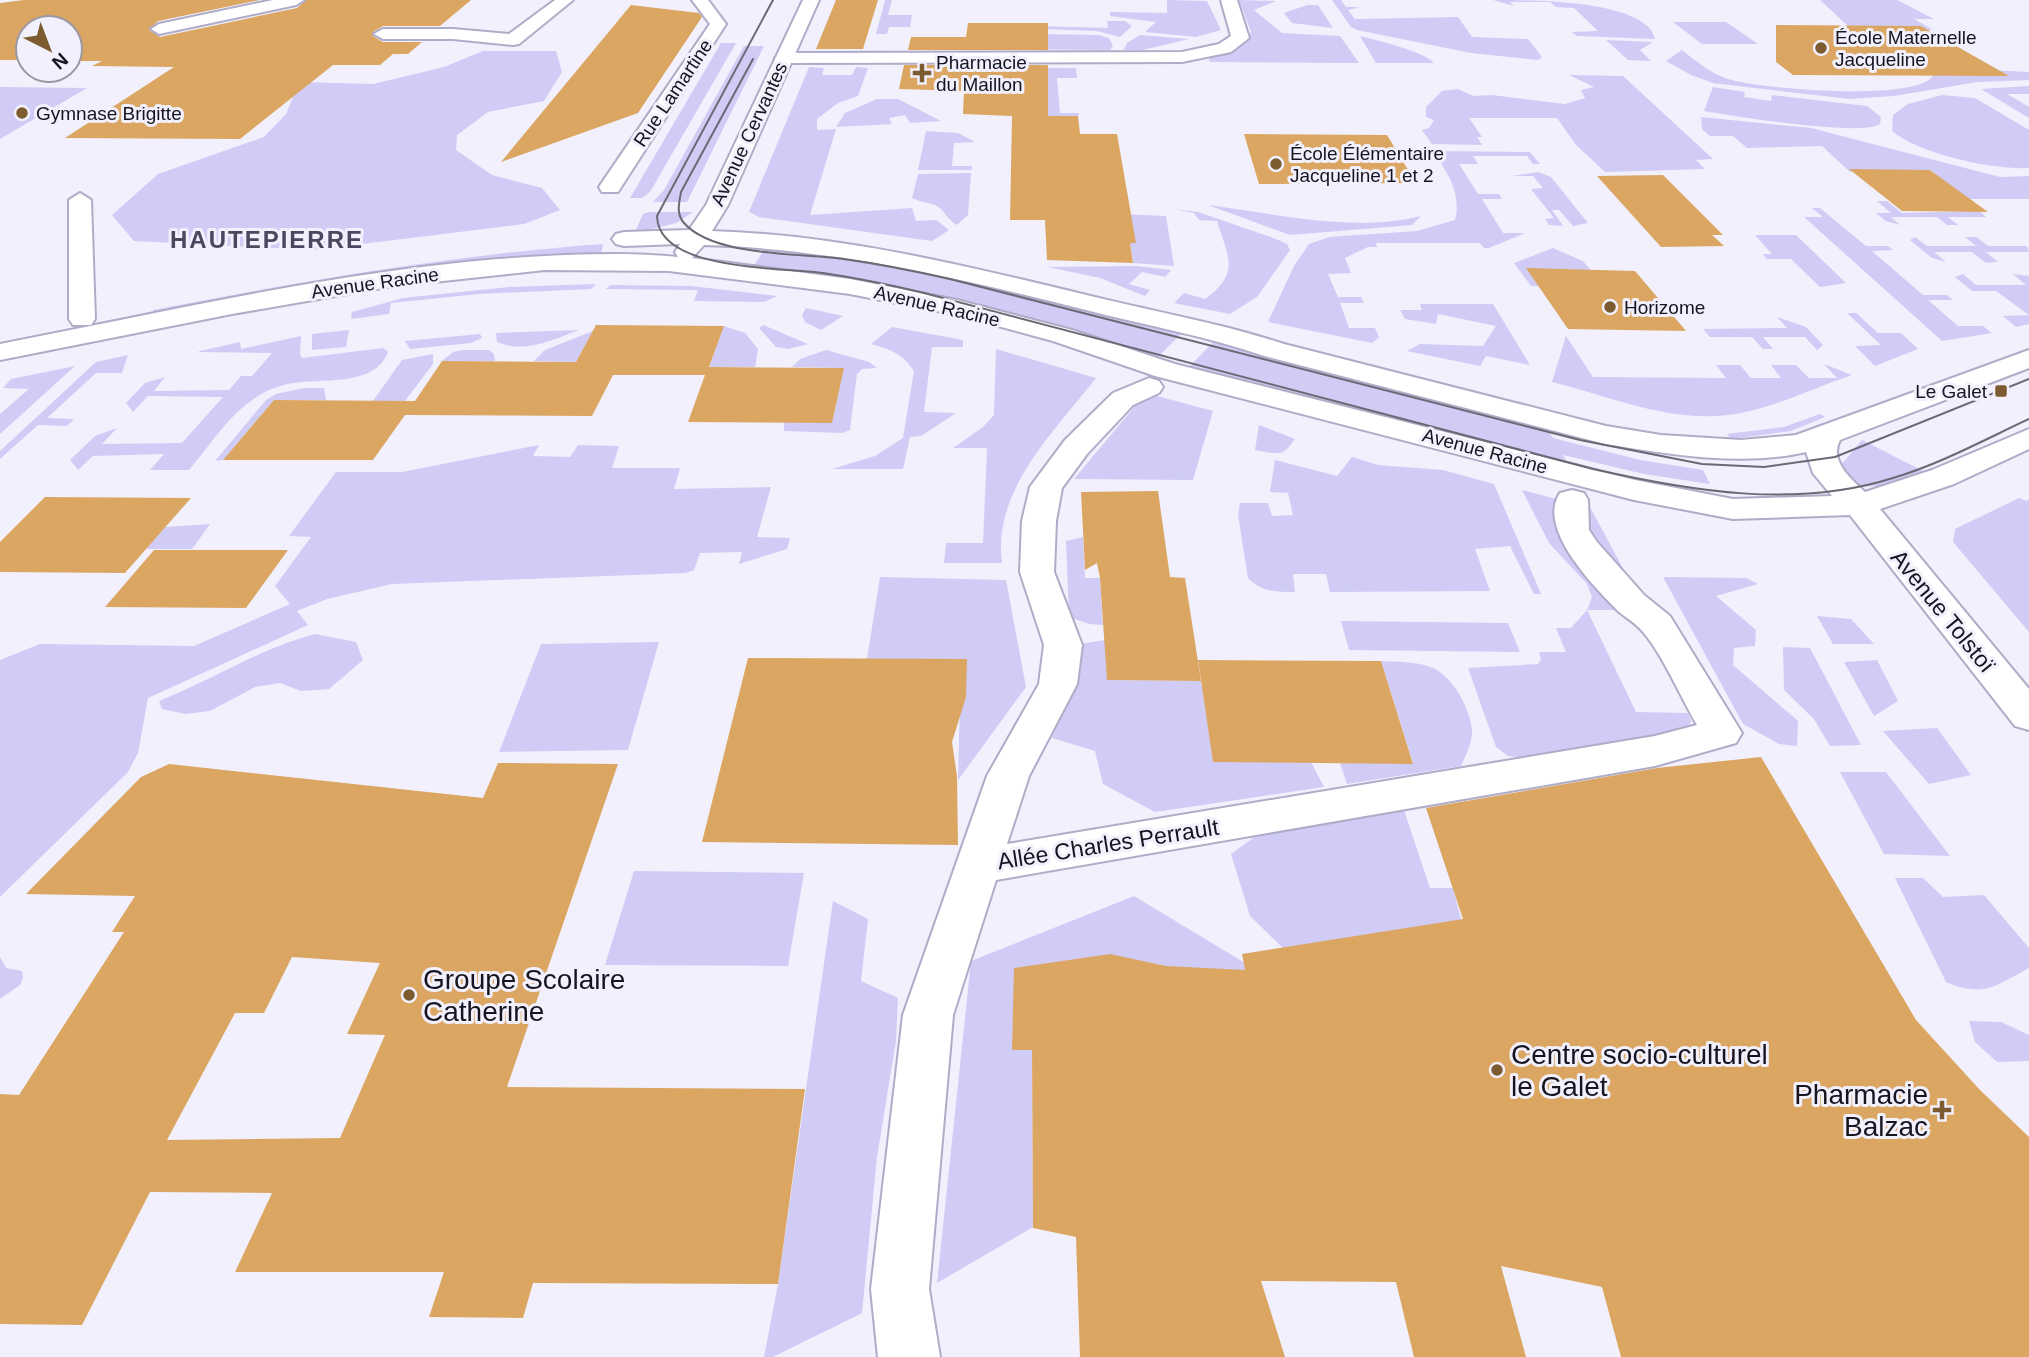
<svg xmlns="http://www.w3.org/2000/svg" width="2029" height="1357" font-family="Arial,sans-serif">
	<rect width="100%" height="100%" fill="#f1f0fc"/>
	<g fill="#d0ccf6">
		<polygon points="885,0 892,0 888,15 912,15 910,27 889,27 887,34 876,34"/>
		<polygon points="1167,0 1207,1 1221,30 1196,37 1145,32 1156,22 1110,16 1110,12 1167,13"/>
		<path d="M1239,0L1276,1L1254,10L1282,33L1340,36L1359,63L1210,62L1208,57C1224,52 1245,49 1251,32Z"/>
		<polygon points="1332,0 1341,0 1346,7 1360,7 1348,10 1355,19 1458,17 1472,37 1528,39 1542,57 1538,60 1471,53 1357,30 1351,27"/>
		<path d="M1493,0C1532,0 1647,0 1655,39L1577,36L1572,32L1598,31L1574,8L1556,7L1550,2H1510L1514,6Z"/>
		<path d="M1820,0H1897L1934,19H1914L1933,30L1913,29L1990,70L2029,72V80L1977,82L1894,96L1849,99L1713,83L1691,75L1666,61L1682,50C1697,62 1710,73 1728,79C1757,89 1922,103 1934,74L1861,38Z"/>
		<polygon points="1307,5 1318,5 1333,28 1292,23 1284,13"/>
		<polygon points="1107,21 1125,21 1132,26 1120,37 1097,31 1040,29 1039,26 1108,28"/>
		<polygon points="1673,22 1726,22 1758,44 1702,44"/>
		<polygon points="1039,34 1098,35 1109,38 1113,46 1110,50 996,49"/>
		<polygon points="1140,35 1189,39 1143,50 1124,50 1127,43"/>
		<path d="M1360,36C1376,40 1426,52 1434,63H1376Z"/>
		<polygon points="1606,40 1653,42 1640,50 1651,61 1628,60"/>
		<polygon points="721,43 736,43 650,192 642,198 630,198"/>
		<polygon points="744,46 764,46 687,202 653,202 664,190"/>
		<polygon points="483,51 556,51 562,72 544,101 488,112 457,135 456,150 492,175 542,188 560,210 524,224 313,250 134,241 112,215 158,174 264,137 286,114 299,82 373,84 444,67"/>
		<polygon points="809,67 824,68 822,75 852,75 856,67 868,68 858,96 838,103 817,119 817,130 836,129 810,215 912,208 916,221 936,220 949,230 932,241 759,217 749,212"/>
		<polygon points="982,68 1076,68 1077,78 1057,78 1060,113 1079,113 1078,116 1043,116 1048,106 1048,93"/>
		<polygon points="1569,75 1623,76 1713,159 1696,160 1705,169 1605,172 1576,145 1557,118 1469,118 1482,137 1477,137 1482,145 1432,144 1422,130 1429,128 1434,120 1426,117 1426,107 1442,91 1458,89 1473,96 1492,95 1565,104 1585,98 1581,90 1594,87"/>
		<polygon points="2029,86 2029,94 2007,94 2029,107 2029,118 1981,89"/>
		<polygon points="0,87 87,88 0,139"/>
		<path d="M1713,87L1745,92L1744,97L1771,101L1772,95L1867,106L1881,117L1880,124C1860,137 1734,116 1704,111Z"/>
		<path d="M1942,95L1975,98L2029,130V168C1993,170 1919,154 1892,131L1893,115L1908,104Z"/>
		<polygon points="877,99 898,99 941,121 910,123 905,115 889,118 892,124 836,127 845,113"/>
		<polygon points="1701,117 1811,128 2000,177 2029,176 2029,199 1965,199 1931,170 1850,172 1822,146 1747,148 1733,136 1710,136 1702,129"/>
		<polygon points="926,131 958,133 975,142 954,143 952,166 972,166 972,170 918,170"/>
		<path d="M1433,151L1530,152L1540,164H1533L1527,156H1473L1478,164H1459L1478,194H1499L1502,199H1482L1503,233H1525L1489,248H1484L1480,243H1376L1377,247H1368L1345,258L1351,273L1328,274L1338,297H1361L1364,303H1340L1349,328H1375L1379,337L1372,343L1268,322L1294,266L1309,244L1329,237L1417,231L1455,220C1462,193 1447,172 1433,151Z"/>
		<polygon points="1538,172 1551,177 1588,223 1573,226 1559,210 1552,210 1563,226 1549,225 1545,219 1554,218 1531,189 1543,188 1533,176 1512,176"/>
		<path d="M971,173L968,215L957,225C948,220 947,215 941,209C934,202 920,203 912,198L918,174Z"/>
		<polygon points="1877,201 1887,201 1902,213 1979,211 1986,217 1948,217 1958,225 1947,225 1937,217 1891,217 1900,225 1886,221 1876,213 1891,213"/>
		<path d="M1208,205C1277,214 1353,233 1421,216L1412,225L1290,235Z"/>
		<polygon points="1812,208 1820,208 1866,246 1888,246 1893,250 1872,251 1923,295 1947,295 1953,300 1928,300 1958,326 1983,326 1992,333 1942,341 1804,217 1823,217"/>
		<path d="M1174,209L1198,212L1276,239L1287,244L1290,250L1257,297L1230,314L1174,303L1184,293L1205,299C1241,273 1228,257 1217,221L1199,220L1194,213Z"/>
		<polygon points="649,212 693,212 676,223 634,234 643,214"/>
		<polygon points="1101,213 1166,216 1174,266 1133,263 1130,243 1135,243"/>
		<polygon points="1755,235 1796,235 1846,283 1820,287 1791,259 1767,259 1763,254 1772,254"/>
		<polygon points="1915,237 1927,246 1976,246 1965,237 1976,237 1988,246 2027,246 2029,252 1986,252 1998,262 1986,263 1972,252 1934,252 1946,262 1932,258 1910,240"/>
		<path d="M603,244L601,254L553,256L154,317L153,310C303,281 451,255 603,244Z"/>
		<polygon points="768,244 837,253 1186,329 1155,360 753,267"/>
		<polygon points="1553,248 1583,261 1606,288 1531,286 1514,263"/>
		<polygon points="1137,266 1171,270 1165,277 1142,272 1129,284 1150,290 1145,296 1100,278 1048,267"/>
		<polygon points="1963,274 1976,285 2026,285 2013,274 2029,276 2029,324 2016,327 2003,316 2029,315 1996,291 1972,291 1955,277"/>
		<polygon points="596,284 591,289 478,294 391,303 389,314 351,319 352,312 403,298 509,287"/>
		<polygon points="610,285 691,286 777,296 764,302 694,301 698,290 606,289"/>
		<polygon points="1420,304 1493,304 1530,365 1486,356 1480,366 1407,351 1420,344 1483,346 1496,326 1438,314 1436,324 1405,319 1400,310 1422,310"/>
		<polygon points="806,308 843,316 821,330 805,322 802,315"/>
		<polygon points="1847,313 1856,313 1878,333 1901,333 1918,349 1875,366 1855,346 1881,345"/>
		<polygon points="1777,317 1806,327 1823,345 1817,350 1805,337 1763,337 1773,349 1763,349 1752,337 1710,337 1703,329 1787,328"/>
		<polygon points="763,325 808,344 788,349 776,347 759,328"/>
		<polygon points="724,326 745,333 758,349 755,367 709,367"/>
		<path d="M892,327L963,340V347H932L924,412L956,413L921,436L910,437L903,469H832L875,456L903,438L914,371C903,354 890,349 871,344Z"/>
		<polygon points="349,330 346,347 312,350 312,334"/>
		<path d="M579,330C552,340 525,354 497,342L496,333Z"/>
		<polygon points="593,331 576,362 534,361 545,350"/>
		<polygon points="480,334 482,338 471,343 410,349 405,341"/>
		<path d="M301,336L300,354L302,358L383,348L388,352C373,390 317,376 284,385C240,396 217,437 189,470H150L164,454L93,456L78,470L70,460L95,436L117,428L102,444L182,443L223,397L148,396L133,412L126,403L145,383L165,377L154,391L229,390L241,376H252L272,353L198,352L200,351L240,342L241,349Z"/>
		<path d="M1566,336L1593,377L1726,378L1716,365H1740L1751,378H1781L1771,365H1796L1809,378H1837L1824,364L1852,375C1816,387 1778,406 1741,413C1676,426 1613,397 1552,382Z"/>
		<polygon points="1217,338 1544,424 1553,438 1640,460 1703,470 1710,484 1644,474 1563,455 1569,466 1187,369"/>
		<path d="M996,349L1096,378C1055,431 992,490 1002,563H944L946,543H983L987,448H953L983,427L994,415Z"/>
		<polygon points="464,350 489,350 494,354 495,361 442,361 453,352"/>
		<polygon points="826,350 869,362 877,368 862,369 857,374 850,430 842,433 784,431 784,422 832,422 844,368 792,367 800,359"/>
		<polygon points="433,354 433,364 405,401 373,401 402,360"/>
		<polygon points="128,355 122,373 96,373 47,418 74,419 67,426 38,425 0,459 0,451 96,362"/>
		<polygon points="75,366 0,434 0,414 29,389 3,388 11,379"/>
		<polygon points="304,388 324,388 326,400 274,400 223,460 215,461 266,400 276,394"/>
		<polygon points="1146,393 1213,411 1193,480 1074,479"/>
		<polygon points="1820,414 1825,417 1791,431 1731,439 1727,434 1784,427"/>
		<path d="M1259,425L1295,439C1282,458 1277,454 1255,450Z"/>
		<path d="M1862,440L1927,473C1904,482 1852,501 1840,466Z"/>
		<polygon points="539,445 533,456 570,457 578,445 619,446 612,468 680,468 674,489 771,487 757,537 790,538 787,549 739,564 742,552 700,553 694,570 686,573 392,584 327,599 297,611 308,625 148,698 138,753 128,772 0,897 0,660 40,644 194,646 290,604 275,586 311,537 289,536 336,472 402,472"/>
		<path d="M1352,457L1378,465L1443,470L1494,484L1541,594H1534L1510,546L1475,549L1490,591L1330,592L1326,574H1293L1295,592C1276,592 1262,592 1248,578L1238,515L1240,503H1268L1272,516L1293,515L1288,493L1270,492L1275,460L1337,476Z"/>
		<polygon points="1522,490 1564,501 1624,610 1587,610 1636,712 1688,713 1691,721 1687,730 1524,758 1508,756 1496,747 1468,668 1538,664 1541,660 1539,652 1566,652 1556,628 1571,628 1587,610 1592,597 1587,584 1549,543"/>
		<polygon points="2019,498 2027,501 2029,499 2029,632 1953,542 1955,529"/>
		<polygon points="1579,504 1590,507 1638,596 1591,551"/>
		<polygon points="210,524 192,549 146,549 165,527"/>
		<polygon points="1083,537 1085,578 1100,578 1103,625 1089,624 1069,617 1066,541"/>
		<polygon points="880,577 1006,580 1026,687 958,780 961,661 867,659"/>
		<polygon points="1663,577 1746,578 1758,584 1716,596 1756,630 1755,646 1734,648 1733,665 1798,721 1797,746 1779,744 1743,724"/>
		<polygon points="1817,616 1851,619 1874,644 1833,644"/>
		<polygon points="1341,621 1508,623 1520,652 1349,650"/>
		<path d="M315,634L356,642L363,660L329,689L301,691L280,683L255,687L210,711L186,714L162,709L159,701C212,680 261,648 315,634Z"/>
		<polygon points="1105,640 1108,680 1201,681 1214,762 1311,762 1324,787 1155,812 1103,784 1095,751 1052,738 1080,644"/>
		<polygon points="659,642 628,750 499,752 541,644"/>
		<polygon points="1783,647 1810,648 1861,745 1830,746 1814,719 1784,690"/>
		<polygon points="1877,660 1898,701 1874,716 1844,662"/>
		<path d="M1381,661C1397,662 1415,661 1430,667C1452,674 1469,707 1472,729C1473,742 1466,755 1461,766L1347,784L1340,763H1413Z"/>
		<polygon points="1937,728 1971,775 1929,784 1883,731"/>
		<polygon points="1840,772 1886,772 1950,856 1884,854"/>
		<polygon points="1402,804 1430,888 1453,888 1461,920 1283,948 1250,916 1231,854 1281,818"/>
		<polygon points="634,871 804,873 788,966 605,965"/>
		<path d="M1895,878H1923L1943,897L1984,895L2029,948V968C1995,986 1984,998 1946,982Z"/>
		<polygon points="1134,896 1250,966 1252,1018 1013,1050 1032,1050 1033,1227 937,1283 971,961"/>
		<polygon points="833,901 868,919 861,981 898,998 896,1041 877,1157 862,1313 773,1357 764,1357 778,1284"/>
		<polygon points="0,957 6,968 22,971 23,978 20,985 0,999"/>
		<polygon points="1969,1021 2001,1022 2029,1035 2029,1061 1997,1062 1975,1042"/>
	</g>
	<g fill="#dba662" fill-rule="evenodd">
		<polygon points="24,0 260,0 158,21 149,30 160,37 297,8 306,0 471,0 440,26 383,26 373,32 373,36 383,42 422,42 408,54 393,54 380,65 333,65 240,139 65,138 174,67 92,66 102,61 70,61 70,28 28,28 28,60 0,60 0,3"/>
		<polygon points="836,0 878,0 863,49 816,49"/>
		<polygon points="631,5 699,13 702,17 638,113 501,162"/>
		<polygon points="968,23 1048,23 1048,50 908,50 911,37 966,37"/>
		<polygon points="1776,25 1921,26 2009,76 1793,75 1776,62"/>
		<polygon points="904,65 1048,65 1048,116 1022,116 1078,116 1080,134 1117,134 1136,243 1130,243 1133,263 1047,260 1045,220 1010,220 1012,116 963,114 964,91 899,89"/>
		<polygon points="1244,134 1387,135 1416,183 1259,184"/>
		<polygon points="1849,169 1930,170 1988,212 1902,211"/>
		<polygon points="1663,175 1723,235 1712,235 1724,246 1661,247 1597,176"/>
		<polygon points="1526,268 1635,271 1686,331 1568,329"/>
		<polygon points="596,325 724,326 709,367 844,368 832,423 688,422 705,375 613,375 592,416 405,415 373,460 223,460 274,400 415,401 442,361 576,362"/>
		<polygon points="1158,491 1170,577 1185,578 1201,681 1107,680 1100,578 1097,563 1085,570 1081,492"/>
		<polygon points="45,497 191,498 125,573 0,572 0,542"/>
		<polygon points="154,550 288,550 246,608 105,607"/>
		<polygon points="748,658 967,659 966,697 952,742 957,776 958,845 702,842"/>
		<polygon points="1198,660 1381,661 1413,764 1213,762"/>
		<polygon points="1761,757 1916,1020 1980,1090 2029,1137 2029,1357 1621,1357 1602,1287 1501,1266 1526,1357 1414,1357 1396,1282 1261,1281 1285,1357 1080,1357 1076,1237 1033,1228 1032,1050 1012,1050 1014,968 1110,954 1166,966 1245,970 1242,954 1463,919 1426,808 1657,768"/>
		<path d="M498,763L618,764L507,1087L805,1089L778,1284L533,1283L523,1318L429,1317L444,1272H235L272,1193L150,1192L82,1325L0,1324V1094L19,1095L124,932H112L135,896L26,894L141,777L169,764L483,798ZM292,957L380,963L347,1034L385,1035L340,1138L167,1140L235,1013H264Z"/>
	</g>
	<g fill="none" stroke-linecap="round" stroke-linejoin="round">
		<defs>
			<path id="pedestrian" d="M1149,378L1159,381L1163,387L1159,393L1133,405L1087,454L1062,488L1056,521L1054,572L1082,645L1077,684L1029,776L1007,844L1655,736L1697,725C1681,698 1663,655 1643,632C1636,623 1626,618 1618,611C1594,587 1536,528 1560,493L1572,490L1584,493L1588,500L1589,530L1597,542L1644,595L1670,616L1742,733L1736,743L1655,766L996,880L953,1015L929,1289L940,1357H878L871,1289L903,1015L987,776L1039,684L1044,645L1020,572L1022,521L1030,487L1065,440L1113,393Z"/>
			<g id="minor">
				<polygon points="273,0 304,0 296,5 159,34 151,29 159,24"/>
				<polygon points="555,0 573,0 519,44 513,45 453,39 383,39 374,34 383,29 453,29 509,34"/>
				<polygon points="692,0 708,0 726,24 618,192 602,192 599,187 710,24"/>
				<polygon points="1221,0 1237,0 1249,38 1231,52 1182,62 784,63 775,58 784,53 1182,52 1219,44 1231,36"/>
				<polygon points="80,193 91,200 95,319 91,325 73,325 69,319 69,200"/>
			</g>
			<path id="tertiary" d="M803,0H819L728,205L712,231C844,235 971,267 1099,298C1161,313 1223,324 1284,344L1606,426L1661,435L1741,440L1796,435L2029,350V368L1840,440C1829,461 1851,479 1865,492L1932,470L2029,429V449L1954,484L1880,509L2029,689V730L2015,726L1850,515L1733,519L1634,500L1155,376L1053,341L957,315L850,294L669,271L545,270L388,287L232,314L0,360V344C165,312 330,273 498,259C557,255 618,251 678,257L675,252L680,244L624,246L616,244L612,239L616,234L624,232L689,230L706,205ZM704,245C836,249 962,279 1090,311C1148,326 1207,336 1264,356L1605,444C1669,454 1742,467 1806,452L1813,473L1832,496L1733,499L1635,480L1175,364L1072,330L957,300L850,279L692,258Z"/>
		</defs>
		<use href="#pedestrian" stroke="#afacc8" stroke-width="4"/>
		<use href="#minor" stroke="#afacc8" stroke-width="4"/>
		<use href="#tertiary" stroke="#afacc8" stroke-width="4"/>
		<use href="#pedestrian" fill="#fff" fill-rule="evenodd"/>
		<use href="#minor" fill="#fff" fill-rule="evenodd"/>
		<use href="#tertiary" fill="#fff" fill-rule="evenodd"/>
		<g stroke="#6a6974" stroke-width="2">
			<path d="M773,0L657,216C658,272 784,267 823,273C857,278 891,285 924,293L1593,469C1690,491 1795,509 1893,478C1940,464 1984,440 2029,419"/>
			<path d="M753,59L681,192C679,203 676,214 684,223C714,257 801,253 844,259C880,264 915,271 950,279L1580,440L1702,464L1764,467L1835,457L2029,379"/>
		</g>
	</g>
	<g fill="#7c5b31" stroke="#f1f0fc" stroke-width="2.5">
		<circle cx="1821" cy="48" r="7"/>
		<path d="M918.5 62.5h7v7h7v7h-7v7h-7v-7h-7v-7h7z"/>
		<circle cx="22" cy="113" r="7"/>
		<circle cx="1276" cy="164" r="7"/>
		<circle cx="1610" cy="307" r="7"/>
		<rect x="1994" y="384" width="14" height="14" rx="3.5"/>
		<circle cx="409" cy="995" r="7"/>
		<circle cx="1497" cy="1070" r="7"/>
		<path d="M1938.5 1099.5h7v7h7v7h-7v7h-7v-7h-7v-7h7z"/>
	</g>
	<g text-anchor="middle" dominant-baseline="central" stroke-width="6" stroke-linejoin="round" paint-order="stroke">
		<g font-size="19" fill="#16151f" stroke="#f1f0fc" text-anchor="start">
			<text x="1835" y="37">École Maternelle<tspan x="1835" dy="22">Jacqueline</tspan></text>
			<text x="936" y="62">Pharmacie<tspan x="936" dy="22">du Maillon</tspan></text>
			<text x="36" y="113">Gymnase Brigitte</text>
			<text x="1290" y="153">École Élémentaire<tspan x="1290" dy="22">Jacqueline 1 et 2</tspan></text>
			<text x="1624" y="307">Horizome</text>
			<text x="1987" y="391" text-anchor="end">Le Galet</text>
		</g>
		<g font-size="19" fill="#16151f" stroke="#f1f0fc">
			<text transform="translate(673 93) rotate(-56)">Rue Lamartine</text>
			<text transform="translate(749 134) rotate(-65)">Avenue Cervantes</text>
			<text transform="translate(375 283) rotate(-8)">Avenue Racine</text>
			<text transform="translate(937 306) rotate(13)">Avenue Racine</text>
			<text transform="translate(1485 451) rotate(15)">Avenue Racine</text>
		</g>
		<g font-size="23" fill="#16151f" stroke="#f1f0fc">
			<text transform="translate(1943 611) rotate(51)">Avenue Tolstoï</text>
			<text transform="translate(1108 844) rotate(-9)">Allée Charles Perrault</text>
		</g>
		<g font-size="24" font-weight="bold" letter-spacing="2" fill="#4a475f" stroke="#f1f0fc">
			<text x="267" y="239">HAUTEPIERRE</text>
		</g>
		<g font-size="28" fill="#16151f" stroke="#f1f0fc" text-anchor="start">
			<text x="423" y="979">Groupe Scolaire<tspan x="423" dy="32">Catherine</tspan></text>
			<text x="1511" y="1054">Centre socio-culturel<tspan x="1511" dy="32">le Galet</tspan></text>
			<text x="1928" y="1094" text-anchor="end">Pharmacie<tspan x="1928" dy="32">Balzac</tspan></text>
		</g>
	</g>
	<g transform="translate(49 49) rotate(138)"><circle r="33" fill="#f1f0fc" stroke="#9998a4" stroke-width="2"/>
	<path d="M0-5L12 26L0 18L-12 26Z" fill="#7c5b31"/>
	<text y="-10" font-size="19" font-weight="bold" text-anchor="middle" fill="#16151f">N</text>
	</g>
</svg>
